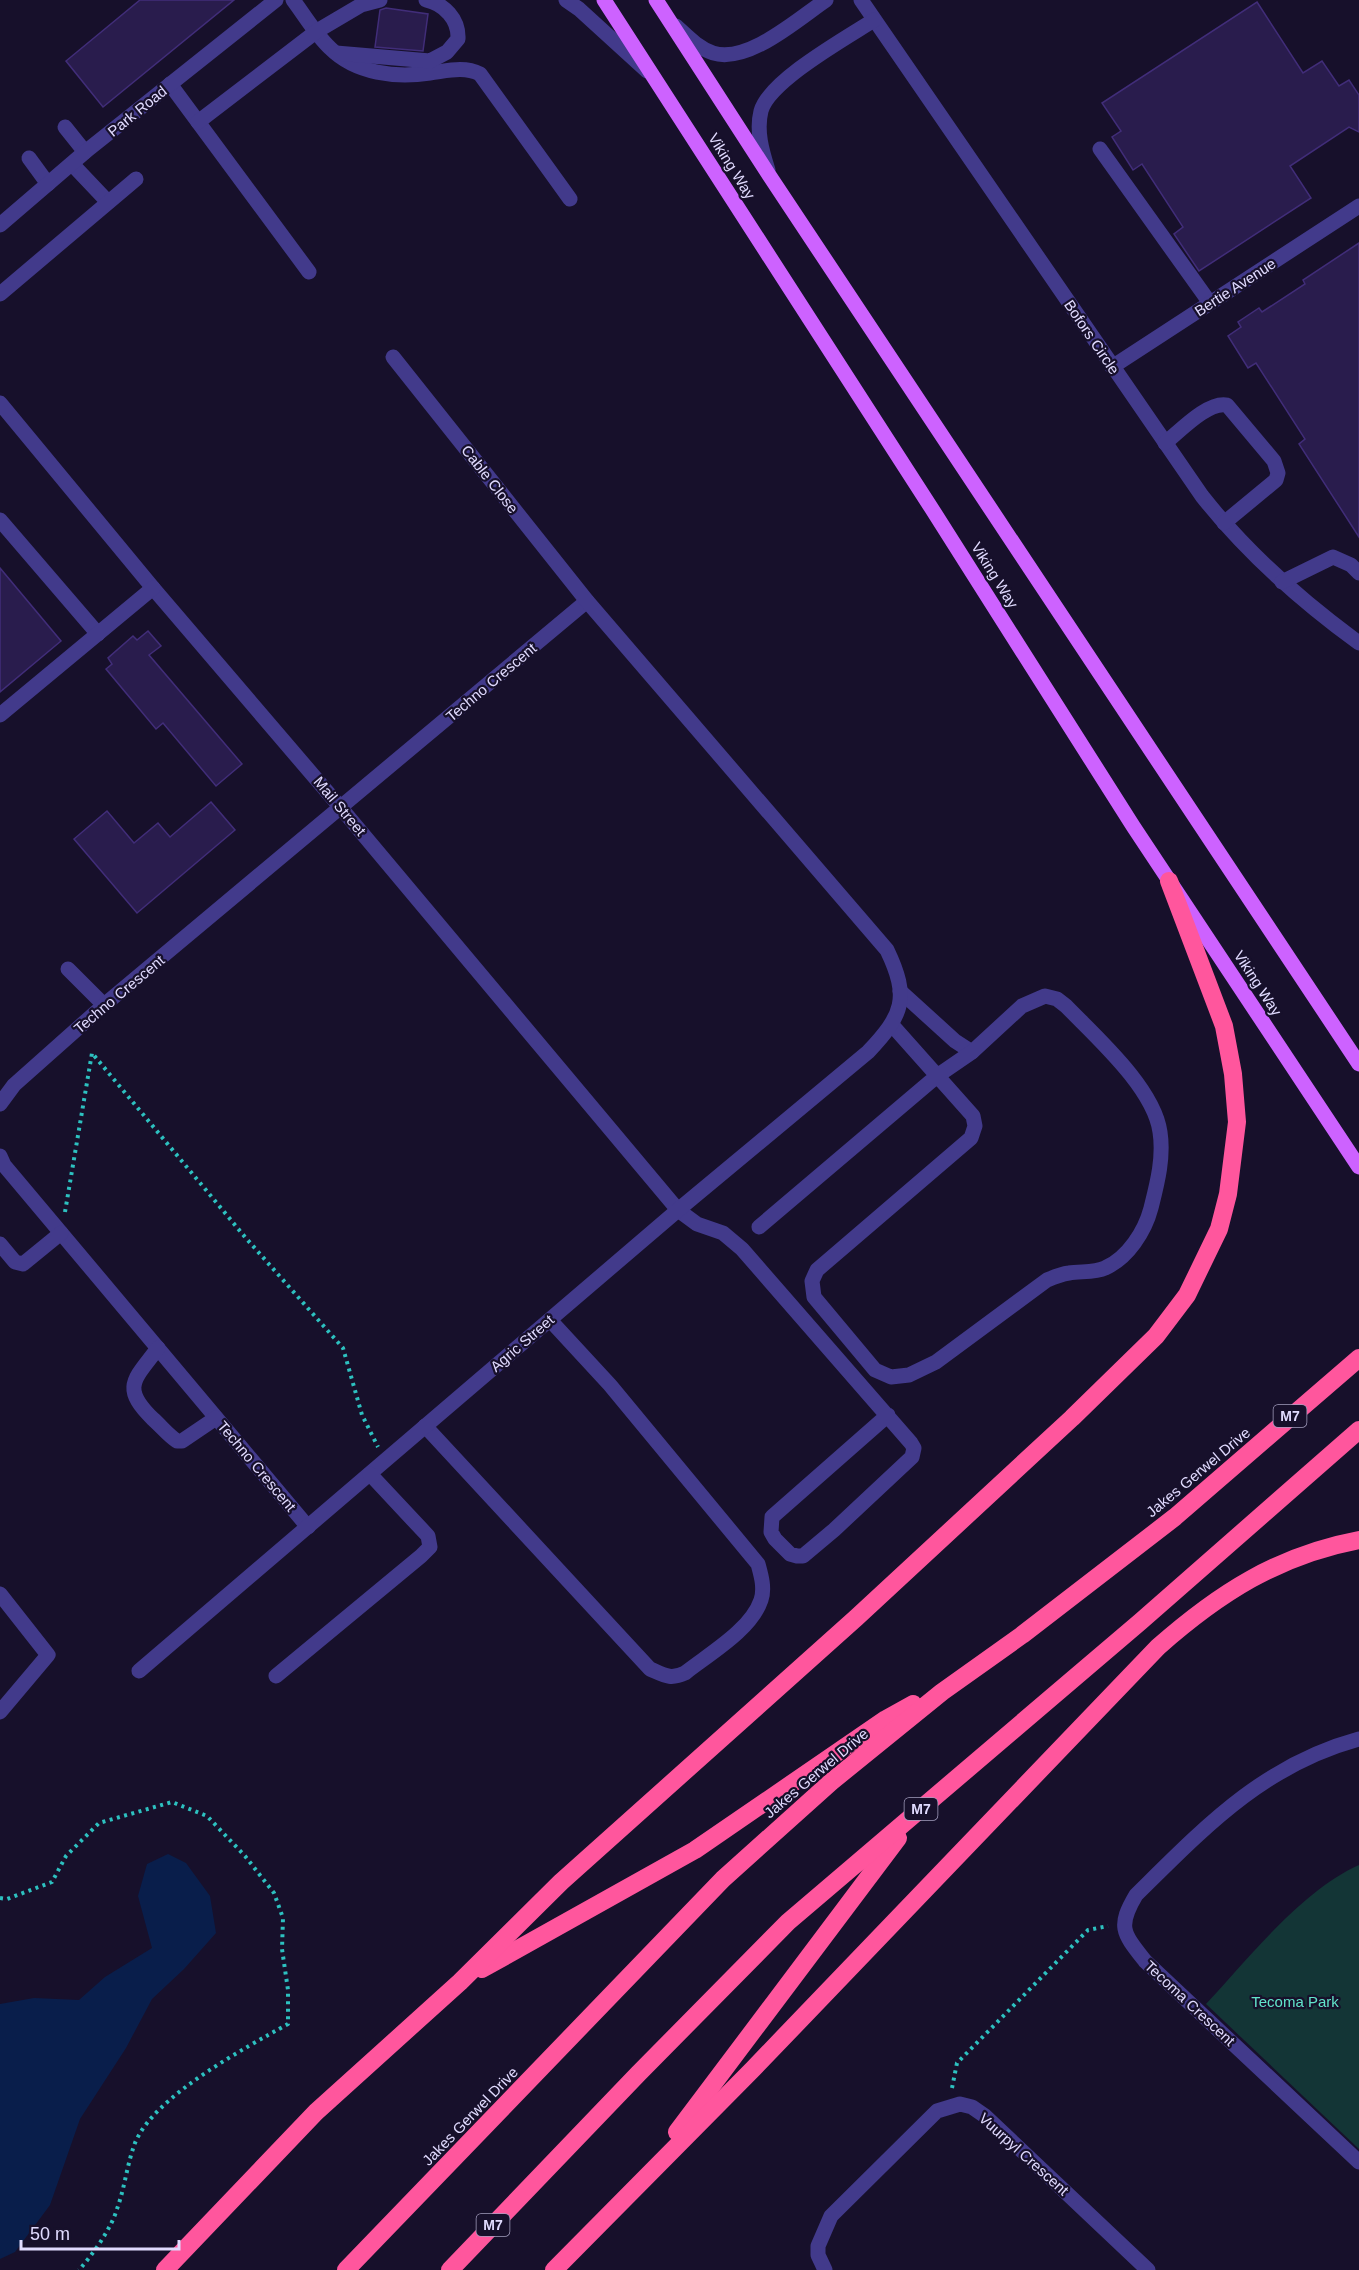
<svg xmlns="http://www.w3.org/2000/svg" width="1359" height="2270" font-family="Helvetica,sans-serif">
	<rect width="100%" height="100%" fill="#17102b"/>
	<path fill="#133536" d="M1359,1865V2149L1206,2004C1249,1958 1301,1891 1359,1865Z"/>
	<polygon fill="#091e4b" points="168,1854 186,1863 210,1896 216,1933 184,1969 152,1999 126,2048 80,2119 50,2205 15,2252 0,2259 0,2004 34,1998 79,2000 105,1977 152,1948 138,1896 147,1864"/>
	<g fill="#291c4d" stroke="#412d79" stroke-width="1.5">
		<polygon points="140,0 234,0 103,107 66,61"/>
		<polygon points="1257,2 1303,73 1322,61 1339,86 1349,80 1359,95 1359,132 1349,127 1290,166 1311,198 1199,271 1174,234 1183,227 1142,164 1133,170 1112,137 1121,131 1102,103"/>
		<polygon points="386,8 428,14 423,51 375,47 380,10"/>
		<polygon points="1359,243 1359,537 1299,444 1305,439 1256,363 1248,368 1228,336 1241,327 1238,322 1259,308 1262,312 1305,284 1303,280"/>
		<polygon points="0,568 61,641 0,692"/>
		<polygon points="148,631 161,646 149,655 242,764 216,786 163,723 156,729 106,669 112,664 108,658 133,636 137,640"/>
		<polygon points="211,802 235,830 137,913 74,839 107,811 134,843 158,823 170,837"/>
	</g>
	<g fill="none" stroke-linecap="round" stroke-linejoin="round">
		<g stroke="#2dc1c0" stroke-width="4" stroke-dasharray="3 4.5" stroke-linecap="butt">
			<polyline points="65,1212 92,1053 245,1237 343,1348 362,1415 378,1447"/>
			<path d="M0,1898L7,1899L52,1882L66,1856L99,1823L172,1802L207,1816L245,1856L274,1893L283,1918L282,1949L288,1990V2024C245,2048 154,2096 135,2143C127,2164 125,2187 117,2209C111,2229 93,2254 79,2270"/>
			<polyline points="952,2088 957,2063 1088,1930 1108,1926"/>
		</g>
		<g stroke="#423a8b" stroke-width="15">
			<path d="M293,0C305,16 316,35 330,48C356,74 396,78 430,73C447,71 464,66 480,74L570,199"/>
			<polyline points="566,0 579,9 647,71"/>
			<path d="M861,0L1202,496C1247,553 1300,600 1359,643"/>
			<path d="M676,26C687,36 698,48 713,53C748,64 798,19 826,0"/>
			<path d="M336,53L430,61L447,52L458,39C459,19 444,4 426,0"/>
			<polyline points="170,84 309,272"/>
			<polyline points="198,122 317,31 361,5 380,0"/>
			<polyline points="65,127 85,152"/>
			<polyline points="1100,149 1210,303"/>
			<polyline points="29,158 48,184"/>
			<polyline points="72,164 108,202"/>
			<path d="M768,170C762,151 756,131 761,111C769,81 846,38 874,20"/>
			<polyline points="0,225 85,152 276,0"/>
			<polyline points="0,294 136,179"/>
			<polyline points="1112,367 1359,206"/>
			<polyline points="0,403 153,588 341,808 678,1210 697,1224 723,1233 742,1249 911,1443 914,1448 912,1457 834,1530 803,1556 797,1556 790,1554 775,1539 771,1532 772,1517 888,1415"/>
			<path d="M1165,443C1180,431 1208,401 1227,405L1274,461L1278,473L1276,480L1224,523"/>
			<polyline points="0,520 98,634"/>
			<polyline points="1282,582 1333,557 1351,565 1359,573"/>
			<polyline points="0,715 153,588"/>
			<polyline points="68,969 104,1005"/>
			<polyline points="900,991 955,1041 972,1052"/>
			<polyline points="0,1104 14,1085 104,1005 587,601"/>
			<polyline points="0,1156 4,1165 308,1527"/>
			<path d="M759,1227L937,1076L972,1052L1022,1006L1045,996L1057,999L1066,1006C1096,1037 1154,1088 1160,1132C1164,1158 1157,1184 1151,1208C1145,1231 1128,1258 1105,1268C1095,1273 1080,1271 1069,1273C1062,1274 1054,1277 1047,1280L936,1362L909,1375L891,1377L875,1370L814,1297L812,1281L817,1270L971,1138L975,1126L973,1116L892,1025"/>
			<polyline points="0,1244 15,1262 23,1264 61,1233"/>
			<path d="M158,1348C135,1379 120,1387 153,1419C161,1426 168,1435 177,1441H182L216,1418"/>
			<path d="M425,1426L650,1669C664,1675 670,1680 685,1673C709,1654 751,1630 761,1600C765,1588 761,1575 758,1564L610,1385L550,1320"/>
			<polyline points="0,1594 48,1655 0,1712"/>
			<path d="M139,1671L678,1210L868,1052C903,1015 910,998 887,950L587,601L393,357"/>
			<polyline points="276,1676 421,1556 430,1547 428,1536 370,1474"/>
			<path d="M1359,1739C1263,1765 1204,1828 1136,1895C1117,1927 1123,1933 1145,1961L1359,2162"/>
			<polyline points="825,2270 818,2255 818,2246 831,2216 937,2111 960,2104 972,2107 985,2116 1148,2270"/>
		</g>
		<g stroke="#cd62ff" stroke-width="15">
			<polyline points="604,0 932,509 1133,826 1359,1167"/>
			<polyline points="656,0 769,175 1359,1064"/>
		</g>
		<g stroke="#ff569d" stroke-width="18">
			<polyline points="482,1969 695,1850 886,1719 913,1704"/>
			<polyline points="677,2132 898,1838"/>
			<polyline points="165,2270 316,2112 460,1982 561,1882 856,1618 1072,1418 1156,1336 1187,1295 1219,1229 1228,1194 1237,1122 1233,1074 1224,1026 1169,881"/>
			<polyline points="346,2270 723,1879 831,1782 942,1692 1022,1635 1175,1517 1359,1358"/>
			<polyline points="450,2270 638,2074 788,1922 1140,1622 1359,1430"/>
			<path d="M554,2270L753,2069L1158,1647C1218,1594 1278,1555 1359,1540"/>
		</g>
	</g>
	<g text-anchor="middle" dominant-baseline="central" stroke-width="4.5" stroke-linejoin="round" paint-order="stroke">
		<g fill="#17102b" stroke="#a49ebf" stroke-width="1.5">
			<rect x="1273.5" y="1405" width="33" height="22" rx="4.5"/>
			<rect x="904.5" y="1798" width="33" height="22" rx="4.5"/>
			<rect x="476.5" y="2214" width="33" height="22" rx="4.5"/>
		</g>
		<g font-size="14" font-weight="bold" fill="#e1dbff">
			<text x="1290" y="1416">M7</text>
			<text x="921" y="1809">M7</text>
			<text x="493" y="2225">M7</text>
		</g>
		<g font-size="15" fill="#e1dbff" stroke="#17102b">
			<text transform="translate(137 111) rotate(-39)">Park Road</text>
			<text transform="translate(732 166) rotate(58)">Viking Way</text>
			<text transform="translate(1235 287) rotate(-33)">Bertie Avenue</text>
			<text transform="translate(1092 337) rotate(56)">Bofors Circle</text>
			<text transform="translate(490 479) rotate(52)">Cable Close</text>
			<text transform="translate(995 575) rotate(58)">Viking Way</text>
			<text transform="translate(491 682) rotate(-40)">Techno Crescent</text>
			<text transform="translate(340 806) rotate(50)">Mail Street</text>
			<text transform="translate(1258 983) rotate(57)">Viking Way</text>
			<text transform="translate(119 994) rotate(-40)">Techno Crescent</text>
			<text transform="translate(522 1343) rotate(-41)">Agric Street</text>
			<text transform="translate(257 1466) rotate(50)">Techno Crescent</text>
			<text transform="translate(1198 1472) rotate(-40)">Jakes Gerwel Drive</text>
			<text transform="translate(816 1773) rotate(-40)">Jakes Gerwel Drive</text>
			<text transform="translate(1190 2003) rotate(43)">Tecoma Crescent</text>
			<text transform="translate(470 2116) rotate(-46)">Jakes Gerwel Drive</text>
			<text transform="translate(1024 2154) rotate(42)">Vuurpyl Crescent</text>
		</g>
		<g font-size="15" fill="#62e4cb" stroke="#17102b">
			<text x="1295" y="2001">Tecoma Park</text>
		</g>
	</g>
	<path d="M21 2240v9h158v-9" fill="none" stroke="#e1dbff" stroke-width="3"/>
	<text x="30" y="2240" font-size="18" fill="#e1dbff" stroke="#17102b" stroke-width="4.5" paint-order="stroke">50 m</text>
</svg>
